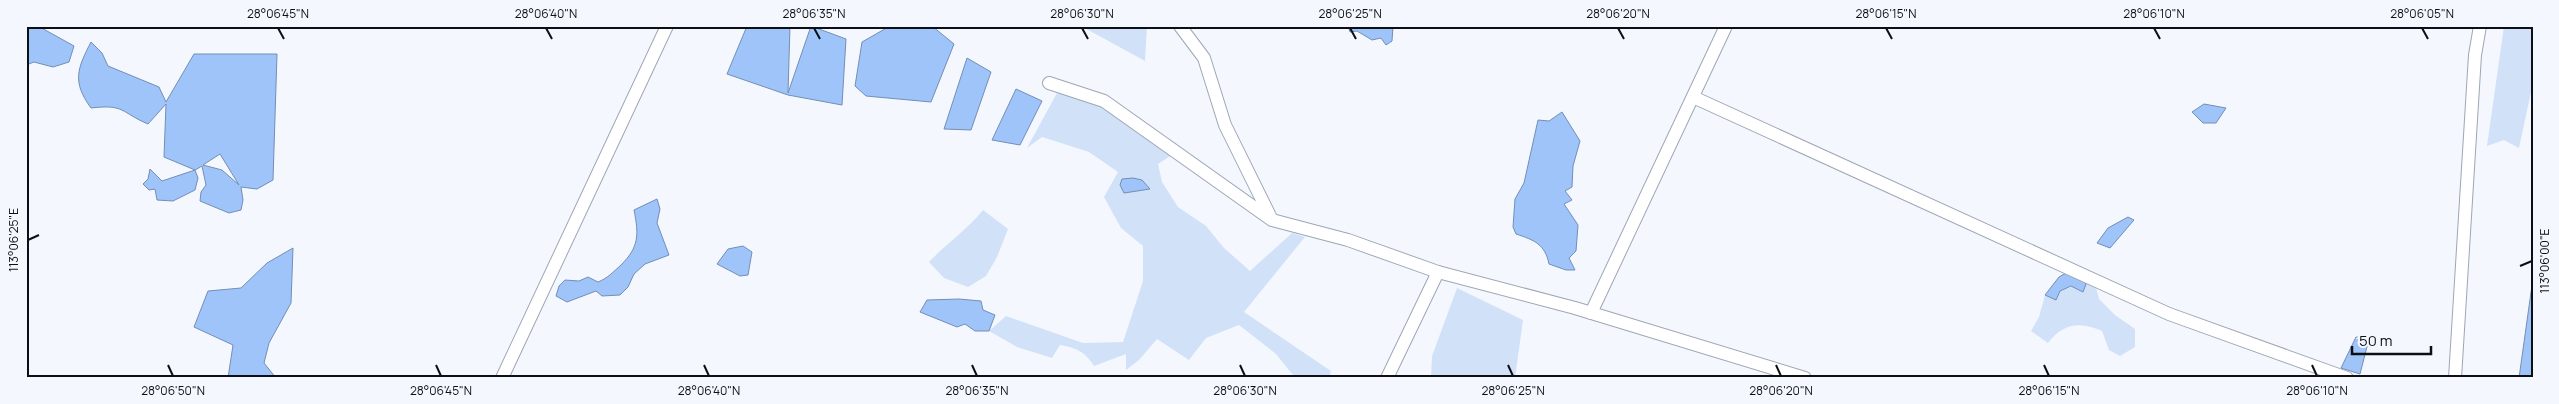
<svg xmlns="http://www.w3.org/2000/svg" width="2559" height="404" font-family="Manrope,sans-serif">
	<rect width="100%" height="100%" fill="#f4f8fe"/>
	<g fill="#d1e1f8">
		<polygon points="1081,26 1147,26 1145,61"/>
		<polygon points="2504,26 2533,26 2533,83 2519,148 2504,140 2487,146"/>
		<path d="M1057,93L1111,106L1172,155L1158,164L1162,182L1178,207L1206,226L1224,248L1250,271L1292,233L1305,237L1244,312L1331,371L1329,378H1300L1292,374L1276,354L1239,325L1206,338L1189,360L1157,339L1139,360L1126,370V354L1094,366C1085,352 1077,348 1060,345L1052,358L1017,347L989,331L1006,316L1083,343L1123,342L1143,281V246L1121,228L1104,197L1118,172L1089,152L1042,137L1027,148Z"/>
		<path d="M983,210L1008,229L997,257L986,276L968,287L944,278L929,262C946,244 967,230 983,210Z"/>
		<path d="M2094,280L2099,299L2115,315L2135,329V347L2120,356L2109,350L2102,331C2080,321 2063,323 2048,343L2031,331L2039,317L2045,295Z"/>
		<polygon points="1457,288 1523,320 1515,378 1431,378 1432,356"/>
	</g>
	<g fill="#9fc4fa" stroke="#738eb5" fill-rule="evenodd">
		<polygon points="26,26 38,26 74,46 69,62 53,67 34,62 26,65"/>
		<polygon points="747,26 790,26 788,93 811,26 846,39 842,105 788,95 727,74"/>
		<polygon points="890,26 932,26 954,44 931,102 866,96 855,86 862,42"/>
		<polygon points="1348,26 1393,26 1392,41 1386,45 1381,38 1372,40 1357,31 1350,32"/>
		<path d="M91,42L102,53L108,66L159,87L166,102L194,54H277L273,180L257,189L241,187L243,200L241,210L229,213L200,201L201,192L206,185L202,166L195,170L198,178L195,190L173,201L157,200L155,189L149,190L143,184L148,179L150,169L162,181L195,170L164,157L166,104L148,124C120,112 125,104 91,108C72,82 77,69 91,42ZM220,154L239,185L222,170L203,165Z"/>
		<polygon points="967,58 991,72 971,130 944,129"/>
		<polygon points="1016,89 1042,101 1020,145 992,140"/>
		<polygon points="2204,104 2226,108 2216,123 2203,123 2192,112"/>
		<path d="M1562,112L1580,141L1573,166L1572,187L1565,191L1572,200L1564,204L1578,225L1576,251L1569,258L1575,270H1566L1549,264C1545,244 1534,240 1516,234L1513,227L1515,199L1524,183L1538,120L1549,121Z"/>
		<polygon points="1133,178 1142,180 1150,189 1124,193 1120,185 1122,179"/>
		<path d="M657,199L660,209L657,223L669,255L645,264L634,274L628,287L620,295L602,296L596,291L567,302L556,296L559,286L565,280L579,281L588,277L598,282C608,278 613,272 621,265C639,247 639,235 634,210Z"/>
		<polygon points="2128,217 2134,220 2110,248 2097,243 2108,228"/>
		<polygon points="743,246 752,252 748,275 740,276 717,264 728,249"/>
		<polygon points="293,248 291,303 269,343 264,363 276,378 228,378 233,345 194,327 208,291 241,288 267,263"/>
		<polygon points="2066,273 2079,273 2086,284 2083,292 2071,286 2060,291 2056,300 2045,295 2059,277"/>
		<polygon points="2533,278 2533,378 2519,378"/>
		<polygon points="959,299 981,301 983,310 995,315 989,331 975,331 965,324 957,327 920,312 927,300"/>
		<polygon points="2356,337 2369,339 2360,374 2341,368"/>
	</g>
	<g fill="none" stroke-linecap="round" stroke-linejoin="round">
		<defs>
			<g id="street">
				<polyline points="1180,26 1204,58 1225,125 1271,218"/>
				<polyline points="1049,83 1104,101 1272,220 1348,240 1438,272 1575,308 1805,378"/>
				<polyline points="1693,97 2169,314 2347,378"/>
				<polyline points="1591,313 1726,26"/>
				<polyline points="502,378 667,26"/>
				<polyline points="1387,378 1438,272"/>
				<polyline points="2455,378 2475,55 2480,26"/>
			</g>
		</defs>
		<use href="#street" stroke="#9da7b4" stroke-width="14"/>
		<use href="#street" stroke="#fff" stroke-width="12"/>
	</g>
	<path fill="none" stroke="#0c1014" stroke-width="2" d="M278,28L284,39M546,28L552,39M814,28L820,39M1082,28L1088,39M1350,28L1356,39M1618,28L1624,39M1886,28L1892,39M2154,28L2160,39M2422,28L2428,39M28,240L39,235M2520,266L2532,261M168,365L173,376M436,365L441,376M704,365L709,376M972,365L977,376M1240,365L1245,376M1508,365L1513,376M1776,365L1781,376M2044,365L2049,376M2312,365L2317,376"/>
	<rect width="2559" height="404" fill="none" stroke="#f4f8fe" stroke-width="55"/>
	<path d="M2352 346v8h79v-8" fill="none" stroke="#0c1014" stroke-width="2.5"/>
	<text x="2359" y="346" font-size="15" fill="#0c1014" stroke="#f4f8fe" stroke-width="4" paint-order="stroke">50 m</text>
	<rect x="28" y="28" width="2504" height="348" fill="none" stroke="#0c1014" stroke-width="2"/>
	<g font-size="12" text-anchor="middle" fill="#0c1014">
		<text x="278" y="18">28°06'45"N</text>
		<text x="546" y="18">28°06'40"N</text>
		<text x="814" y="18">28°06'35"N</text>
		<text x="1082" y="18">28°06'30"N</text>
		<text x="1350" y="18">28°06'25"N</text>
		<text x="1618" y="18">28°06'20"N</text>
		<text x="1886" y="18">28°06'15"N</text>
		<text x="2154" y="18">28°06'10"N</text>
		<text x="2422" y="18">28°06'05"N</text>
		<text transform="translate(14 240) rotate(-90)" y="4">113°06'25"E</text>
		<text transform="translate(2545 261) rotate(-90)" y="4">113°06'00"E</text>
		<text x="173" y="395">28°06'50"N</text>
		<text x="441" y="395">28°06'45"N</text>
		<text x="709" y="395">28°06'40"N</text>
		<text x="977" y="395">28°06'35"N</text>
		<text x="1245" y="395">28°06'30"N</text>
		<text x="1513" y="395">28°06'25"N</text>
		<text x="1781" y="395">28°06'20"N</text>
		<text x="2049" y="395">28°06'15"N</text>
		<text x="2317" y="395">28°06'10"N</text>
	</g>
</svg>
